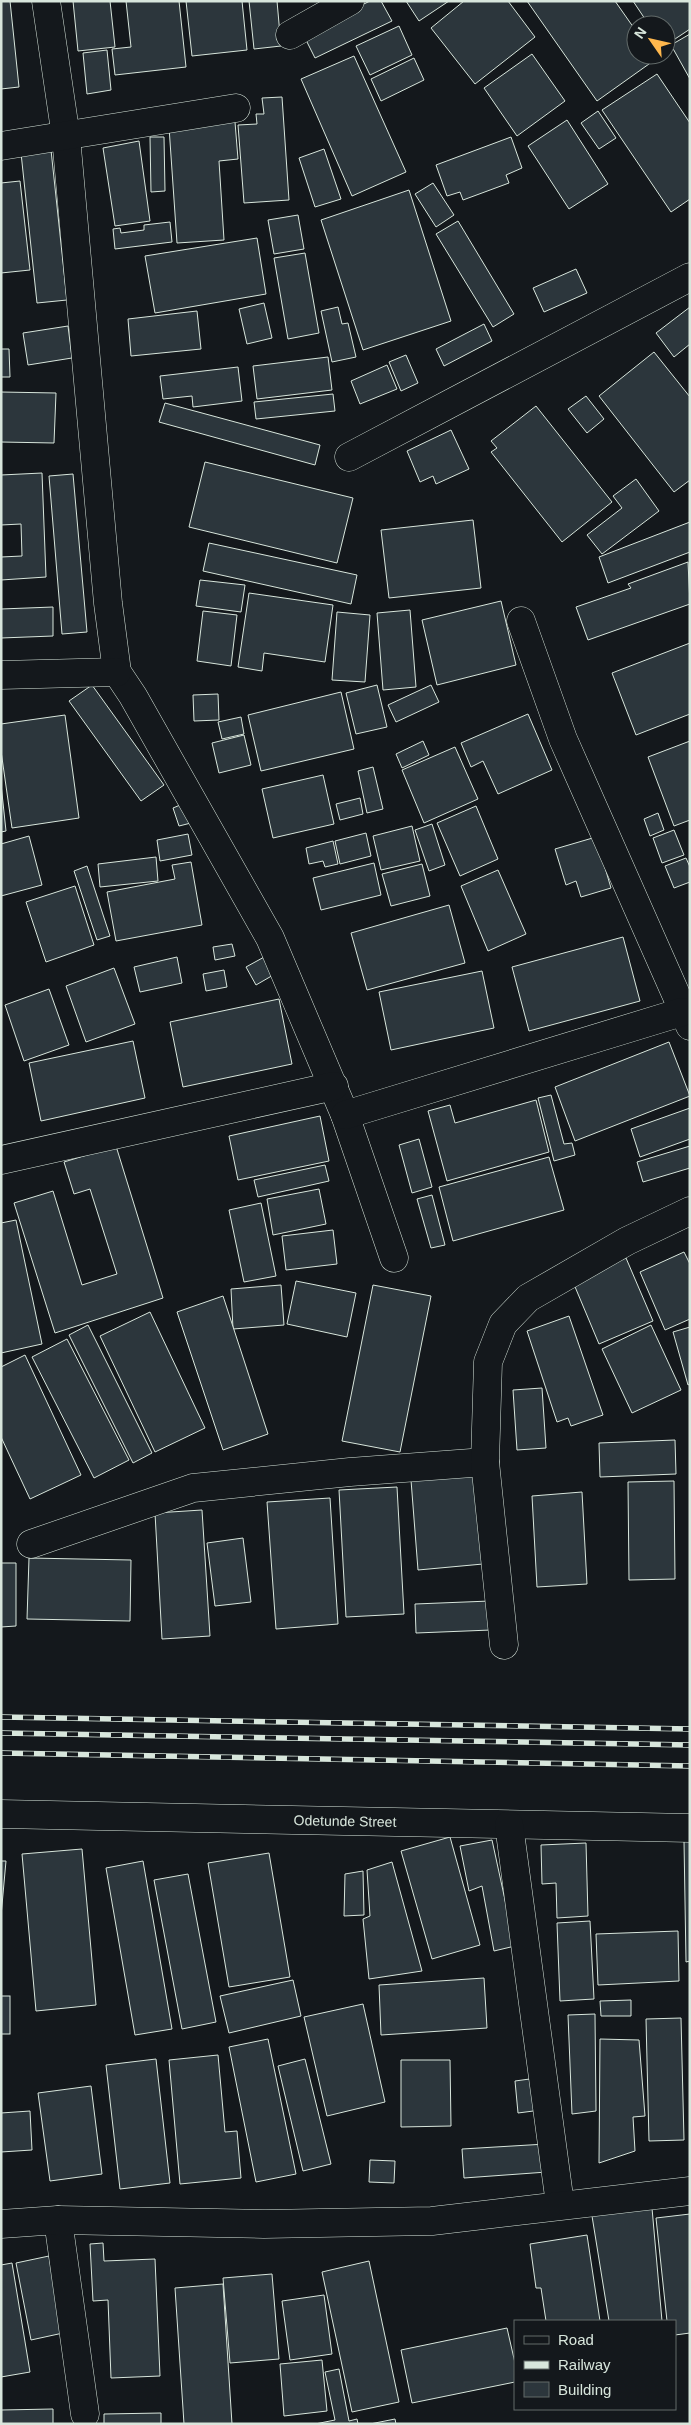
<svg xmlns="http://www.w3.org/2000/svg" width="691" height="2425" font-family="Helvetica,sans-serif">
	<rect width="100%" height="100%" fill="#14181c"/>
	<g fill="#2c363c" stroke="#d8e6dc">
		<polygon points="1,1 10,1 19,87 1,89"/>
		<polygon points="73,1 110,1 115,47 78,51"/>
		<polygon points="126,1 179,1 186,67 115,75 112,49 131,47"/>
		<polygon points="186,1 242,1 247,50 192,56"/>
		<polygon points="249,1 277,1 281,46 254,49"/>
		<polygon points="370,1 381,1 392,21 315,58 303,34"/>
		<polygon points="406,1 449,1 419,21"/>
		<polygon points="464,1 508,1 535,37 475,84 431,28"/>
		<polygon points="527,1 615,1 636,31 636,55 653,55 656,59 597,101"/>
		<polygon points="633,1 690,1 690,29 666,45 666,25 649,25"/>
		<polygon points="399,26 412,55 370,75 356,46"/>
		<polygon points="690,34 690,79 671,45"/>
		<polygon points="107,50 111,90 87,94 83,53"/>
		<polygon points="532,54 565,101 517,136 484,88"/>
		<polygon points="354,56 406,172 352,196 301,79"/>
		<polygon points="414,58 424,80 381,101 371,79"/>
		<polygon points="657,74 690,123 690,199 671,212 602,110"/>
		<polygon points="282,97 289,200 244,203 238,125 257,124 256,114 264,114 262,98"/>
		<polygon points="598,111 616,138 599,149 581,123"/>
		<polygon points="567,120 608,184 569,209 528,146"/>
		<polygon points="235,122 238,159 219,161 224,240 177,243 169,127"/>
		<polygon points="150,137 164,137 165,191 151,192"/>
		<polygon points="511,137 522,168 506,175 509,183 463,200 460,192 447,196 436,165"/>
		<polygon points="139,141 150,221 115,226 103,148"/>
		<polygon points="324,149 341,199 315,207 299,158"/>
		<polygon points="51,150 67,300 37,303 21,153"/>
		<polygon points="20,181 30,270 1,273 1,183"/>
		<polygon points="433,183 454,215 436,227 415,194"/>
		<polygon points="409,190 451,321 363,350 321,220"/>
		<polygon points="298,215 304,249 274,254 268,220"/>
		<polygon points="458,221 514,314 493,327 436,234"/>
		<polygon points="170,222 172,242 115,249 113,229 120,228 121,233 144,230 144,225"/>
		<polygon points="257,238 266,294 155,313 145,256"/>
		<polygon points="305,253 319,333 288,339 274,258"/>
		<polygon points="576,269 587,293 544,312 533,288"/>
		<polygon points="264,303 272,338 247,344 239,309"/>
		<polygon points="338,307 342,324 348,323 356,357 332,362 321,311"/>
		<polygon points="690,307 690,344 674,357 656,333"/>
		<polygon points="197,311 201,349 131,356 128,319"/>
		<polygon points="484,324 492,341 444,366 436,349"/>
		<polygon points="68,326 72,358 28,365 23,333"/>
		<polygon points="1,349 9,349 10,377 1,377"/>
		<polygon points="654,352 690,397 690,480 674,492 599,396"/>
		<polygon points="406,355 418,383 401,391 389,362"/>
		<polygon points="328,357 332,390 257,399 253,366"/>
		<polygon points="387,365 397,389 360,404 351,381"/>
		<polygon points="238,367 242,401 193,407 192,396 163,399 160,376"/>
		<polygon points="1,392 56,393 54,443 1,442"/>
		<polygon points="333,394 335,411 256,419 254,402"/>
		<polygon points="586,396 604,419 587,433 568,409"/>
		<polygon points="165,403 320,445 315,465 159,422"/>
		<polygon points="536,406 612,502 562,542 491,452 497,448 491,441"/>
		<polygon points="451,430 469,469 436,484 433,476 420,482 407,451"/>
		<polygon points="205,462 353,498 337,563 189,527"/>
		<polygon points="42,473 46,577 1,580 1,557 22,556 21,524 1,525 1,475"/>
		<polygon points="73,474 87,632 62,634 49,476"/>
		<polygon points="636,479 659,511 602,554 587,535 622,508 613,496"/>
		<polygon points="473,520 481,588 389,598 381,530"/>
		<polygon points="690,522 690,552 608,583 599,557"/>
		<polygon points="209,543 357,575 351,604 203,571"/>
		<polygon points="688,562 690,604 588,640 576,607 631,588 628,584"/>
		<polygon points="200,580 245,585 241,612 196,606"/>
		<polygon points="249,593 333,605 325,662 264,653 262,671 238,667"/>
		<polygon points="501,601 516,665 437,685 422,620"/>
		<polygon points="53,607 53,636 1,638 1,609"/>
		<polygon points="410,610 416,687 383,690 377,613"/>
		<polygon points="203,611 237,615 231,666 197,661"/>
		<polygon points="337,612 370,615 365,682 332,680"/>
		<polygon points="690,643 690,714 636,735 612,673"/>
		<polygon points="92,685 164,785 141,801 69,701"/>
		<polygon points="377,685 387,727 356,734 346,693"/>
		<polygon points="431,685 439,702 396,722 388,705"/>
		<polygon points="341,692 354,749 261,771 248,715"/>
		<polygon points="218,694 219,720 194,721 193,695"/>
		<polygon points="528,714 552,770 498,794 483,761 471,767 461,743"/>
		<polygon points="65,715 79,818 12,828 1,751 1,724"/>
		<polygon points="241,717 244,734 222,739 218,722"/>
		<polygon points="244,735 251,765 219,773 212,743"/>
		<polygon points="423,741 429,755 402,768 396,754"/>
		<polygon points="690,741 690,820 674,826 648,757"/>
		<polygon points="455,747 478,799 424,823 402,770"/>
		<polygon points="373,767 383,809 367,813 358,771"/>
		<polygon points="323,775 334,824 273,838 262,789"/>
		<polygon points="1,784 6,831 1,832"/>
		<polygon points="360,798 363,814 340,820 336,804"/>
		<polygon points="185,803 191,823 179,826 173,808"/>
		<polygon points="476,806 498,859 460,876 437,823"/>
		<polygon points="658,813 664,830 650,836 644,819"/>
		<polygon points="432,824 445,865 429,871 415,830"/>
		<polygon points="412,826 420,861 381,870 373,836"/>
		<polygon points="674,830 684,855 662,863 653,838"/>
		<polygon points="366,833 371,856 340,864 335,841"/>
		<polygon points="188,834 192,855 160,861 157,840"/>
		<polygon points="29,836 42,885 1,896 1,844"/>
		<polygon points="596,837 611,888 581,897 576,881 566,885 555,849"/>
		<polygon points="333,841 338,864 325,867 323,861 309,864 306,848"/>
		<polygon points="156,857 158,881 100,887 98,864"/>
		<polygon points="686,858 690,867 690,882 674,888 665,866"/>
		<polygon points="191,862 202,925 116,941 107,892 175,879 172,865"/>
		<polygon points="374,863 381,895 321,910 313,878"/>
		<polygon points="422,864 430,896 391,906 382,874"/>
		<polygon points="87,866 110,936 97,940 74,871"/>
		<polygon points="498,870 526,934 488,951 461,886"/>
		<polygon points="75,886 94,945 46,962 26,902"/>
		<polygon points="449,905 465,963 367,990 351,933"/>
		<polygon points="623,937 640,1001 529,1031 512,967"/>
		<polygon points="232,944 235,956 215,960 213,947"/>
		<polygon points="266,956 275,974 256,985 246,967"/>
		<polygon points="177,957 182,983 140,992 134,967"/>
		<polygon points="114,968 135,1024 86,1042 66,986"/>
		<polygon points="224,970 227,987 206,991 203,974"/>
		<polygon points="482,971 494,1028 391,1050 379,992"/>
		<polygon points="49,989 69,1045 24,1061 5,1005"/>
		<polygon points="279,999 292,1064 183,1087 170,1022"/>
		<polygon points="133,1041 145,1098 41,1121 29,1063"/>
		<polygon points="669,1042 690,1096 575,1141 555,1087"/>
		<polygon points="551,1095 564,1144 572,1143 575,1155 554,1161 538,1098"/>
		<polygon points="536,1100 549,1152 447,1181 428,1111 450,1105 455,1123"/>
		<polygon points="690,1108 690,1139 640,1157 631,1129"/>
		<polygon points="320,1116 329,1161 238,1180 229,1136"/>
		<polygon points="419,1139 432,1187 412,1193 399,1145"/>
		<polygon points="116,1146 163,1298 55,1333 14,1203 53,1191 82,1285 117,1274 90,1189 74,1194 64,1162"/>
		<polygon points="690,1146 690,1168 643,1182 637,1162"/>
		<polygon points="549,1157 564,1210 453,1241 439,1187"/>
		<polygon points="325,1165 329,1181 258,1197 254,1180"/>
		<polygon points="319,1189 326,1224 273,1235 267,1199"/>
		<polygon points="432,1195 445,1245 431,1248 417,1199"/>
		<polygon points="261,1203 276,1276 244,1282 229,1210"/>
		<polygon points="16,1220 42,1344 1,1353 1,1223"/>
		<polygon points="333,1230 337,1264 286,1270 282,1236"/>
		<polygon points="684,1252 690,1264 690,1319 665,1330 640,1272"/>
		<polygon points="626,1258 653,1321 599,1344 573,1282"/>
		<polygon points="296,1281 356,1293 347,1337 287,1324"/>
		<polygon points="281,1285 284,1325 233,1329 231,1289"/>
		<polygon points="373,1285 431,1296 400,1452 342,1441"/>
		<polygon points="223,1296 268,1434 223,1450 177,1312"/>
		<polygon points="150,1312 205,1428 155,1452 100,1336"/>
		<polygon points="569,1316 603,1415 571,1426 568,1418 557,1422 527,1331"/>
		<polygon points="88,1325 152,1453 133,1463 69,1335"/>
		<polygon points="651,1325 681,1390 632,1413 602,1349"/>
		<polygon points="690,1327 690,1384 688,1385 673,1332"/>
		<polygon points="67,1339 129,1460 94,1478 32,1357"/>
		<polygon points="25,1355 81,1475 30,1499 1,1437 1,1367"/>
		<polygon points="542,1388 546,1448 517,1450 513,1390"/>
		<polygon points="675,1440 676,1474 600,1477 599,1443"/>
		<polygon points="476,1474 483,1564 418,1570 411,1480"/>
		<polygon points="674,1481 675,1579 629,1580 628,1482"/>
		<polygon points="397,1487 404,1614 346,1617 339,1490"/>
		<polygon points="582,1492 587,1584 537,1587 532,1496"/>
		<polygon points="330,1498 338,1624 276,1629 267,1502"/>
		<polygon points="202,1510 210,1636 162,1639 155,1513"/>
		<polygon points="243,1538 251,1602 215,1606 207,1543"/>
		<polygon points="29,1558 131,1560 130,1621 27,1619"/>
		<polygon points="1,1563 16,1563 16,1626 1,1627"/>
		<polygon points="490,1601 491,1630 416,1633 415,1604"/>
		<polygon points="450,1837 480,1945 432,1959 401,1851"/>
		<polygon points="492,1840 515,1946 494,1951 482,1886 469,1891 460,1846"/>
		<polygon points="684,1841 690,1841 690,1961 686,1962"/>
		<polygon points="586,1843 588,1916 557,1918 556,1883 542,1884 541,1845"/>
		<polygon points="82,1849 96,2005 36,2011 22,1854"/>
		<polygon points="269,1853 290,1977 229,1987 208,1863"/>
		<polygon points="1,1861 6,1861 1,1916"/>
		<polygon points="143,1861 172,2029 135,2035 106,1868"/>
		<polygon points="392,1862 422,1971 369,1979 363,1919 370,1916 367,1870"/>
		<polygon points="363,1871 364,1915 344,1916 345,1874"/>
		<polygon points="188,1874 216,2022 182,2029 154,1880"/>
		<polygon points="590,1921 594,1999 560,2001 557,1923"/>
		<polygon points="678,1931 679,1981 598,1985 596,1934"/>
		<polygon points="484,1978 487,2028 381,2035 379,1985"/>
		<polygon points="293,1980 301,2016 229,2033 220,1996"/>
		<rect x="1" y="1996" width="9" height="38"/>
		<polygon points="631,2000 631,2016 601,2016 600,2001"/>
		<polygon points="363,2004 385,2102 327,2116 304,2017"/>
		<polygon points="595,2014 596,2111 572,2114 568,2015"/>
		<polygon points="681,2018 684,2140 649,2141 646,2019"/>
		<polygon points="268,2039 296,2174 256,2182 229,2047"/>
		<polygon points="600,2039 639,2040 645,2116 633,2117 635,2151 599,2163"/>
		<polygon points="218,2055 225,2132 237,2131 241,2178 180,2184 169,2060"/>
		<polygon points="156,2059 170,2183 120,2189 106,2065"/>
		<polygon points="305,2059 331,2164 303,2171 278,2066"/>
		<polygon points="401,2060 450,2060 451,2126 401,2127"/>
		<polygon points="537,2078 541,2110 518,2113 515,2081"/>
		<polygon points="91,2086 102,2174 50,2181 38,2093"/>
		<polygon points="30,2111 32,2150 1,2152 1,2113"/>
		<polygon points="546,2144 547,2172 464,2178 462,2149"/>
		<polygon points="370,2160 395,2161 394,2183 369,2182"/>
		<polygon points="652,2208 662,2321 609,2321 592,2216"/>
		<polygon points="690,2214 690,2333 675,2335 675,2321 667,2321 656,2218"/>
		<polygon points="587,2235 600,2321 546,2321 541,2288 536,2288 530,2244"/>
		<polygon points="103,2243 104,2261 155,2259 160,2376 111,2378 108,2300 93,2301 90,2244"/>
		<polygon points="49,2256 63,2333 31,2340 16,2263"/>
		<polygon points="369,2261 399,2402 352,2412 322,2272"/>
		<polygon points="12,2263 30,2372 1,2377 1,2265"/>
		<polygon points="272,2274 279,2359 230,2363 223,2278"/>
		<polygon points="223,2284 232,2424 184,2424 175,2288"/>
		<polygon points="324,2295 332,2354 290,2360 282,2301"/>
		<polygon points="507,2328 515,2363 515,2382 412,2403 401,2350"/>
		<polygon points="322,2360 327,2411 284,2416 280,2364"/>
		<polygon points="339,2369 349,2421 357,2419 358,2424 315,2424 335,2420 325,2372"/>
		<polygon points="53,2409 53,2424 1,2424 1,2410"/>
		<polygon points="161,2413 161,2424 104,2424 104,2414"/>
		<polygon points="395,2419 396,2424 370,2424"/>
	</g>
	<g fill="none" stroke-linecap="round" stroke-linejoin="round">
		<defs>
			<g id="minor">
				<polyline points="46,1 66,137 108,603 117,672 133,696 270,938 345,1115 394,1258"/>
				<polyline points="290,35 350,1"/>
				<polyline points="1,146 236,108"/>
				<polyline points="349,457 690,277"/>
				<polyline points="521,621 563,739 690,1026"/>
				<polyline points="1,675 117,672"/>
				<polyline points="345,1115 682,1012"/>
				<polyline points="1,1160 334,1086"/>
				<polyline points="31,1544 193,1488 350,1472 485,1462"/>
				<polyline points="504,1645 485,1462 488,1362 503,1324 528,1298 627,1241 690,1211"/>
				<polyline points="1,1814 690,1828"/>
				<polyline points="509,1825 560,2204"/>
				<polyline points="58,2220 85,2414"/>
				<polyline points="1,2224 58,2220 264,2224 432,2221 690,2191"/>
			</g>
		</defs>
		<use href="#minor" stroke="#d8e6dc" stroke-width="29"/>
		<use href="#minor" stroke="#14181c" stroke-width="28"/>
		<defs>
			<g id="rail">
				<polyline points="1,1717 690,1729"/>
				<polyline points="1,1733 690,1745"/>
				<polyline points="1,1753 690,1766"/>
			</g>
		</defs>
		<use href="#rail" stroke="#d8e6dc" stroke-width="5.5"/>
		<use href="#rail" stroke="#14181c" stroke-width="4" stroke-dasharray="11" stroke-linecap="butt"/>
	</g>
	<g text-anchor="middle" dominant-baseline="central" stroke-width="4" stroke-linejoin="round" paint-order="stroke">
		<g font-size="14" fill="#d8e6dc" stroke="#14181c">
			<text transform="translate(345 1821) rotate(1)">Odetunde Street</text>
		</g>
	</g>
	<rect width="691" height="2425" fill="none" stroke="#d8e6dc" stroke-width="5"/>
	<rect x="514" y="2320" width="162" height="90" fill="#14181c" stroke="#626a69"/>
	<rect x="524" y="2336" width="25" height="8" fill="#14181c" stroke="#626a69"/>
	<text x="558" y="2345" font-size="15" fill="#d8e6dc">Road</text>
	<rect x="524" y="2361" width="25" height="8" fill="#d8e6dc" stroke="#626a69"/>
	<text x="558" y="2370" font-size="15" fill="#d8e6dc">Railway</text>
	<rect x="524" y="2382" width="25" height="15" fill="#2c363c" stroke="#626a69"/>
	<text x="558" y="2395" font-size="15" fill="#d8e6dc">Building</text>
	<g transform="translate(651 40) rotate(304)"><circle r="24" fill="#14181c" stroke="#626a69"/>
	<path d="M0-4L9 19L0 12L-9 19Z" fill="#ffb74d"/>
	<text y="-8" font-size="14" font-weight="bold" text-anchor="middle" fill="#d8e6dc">N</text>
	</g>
</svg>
